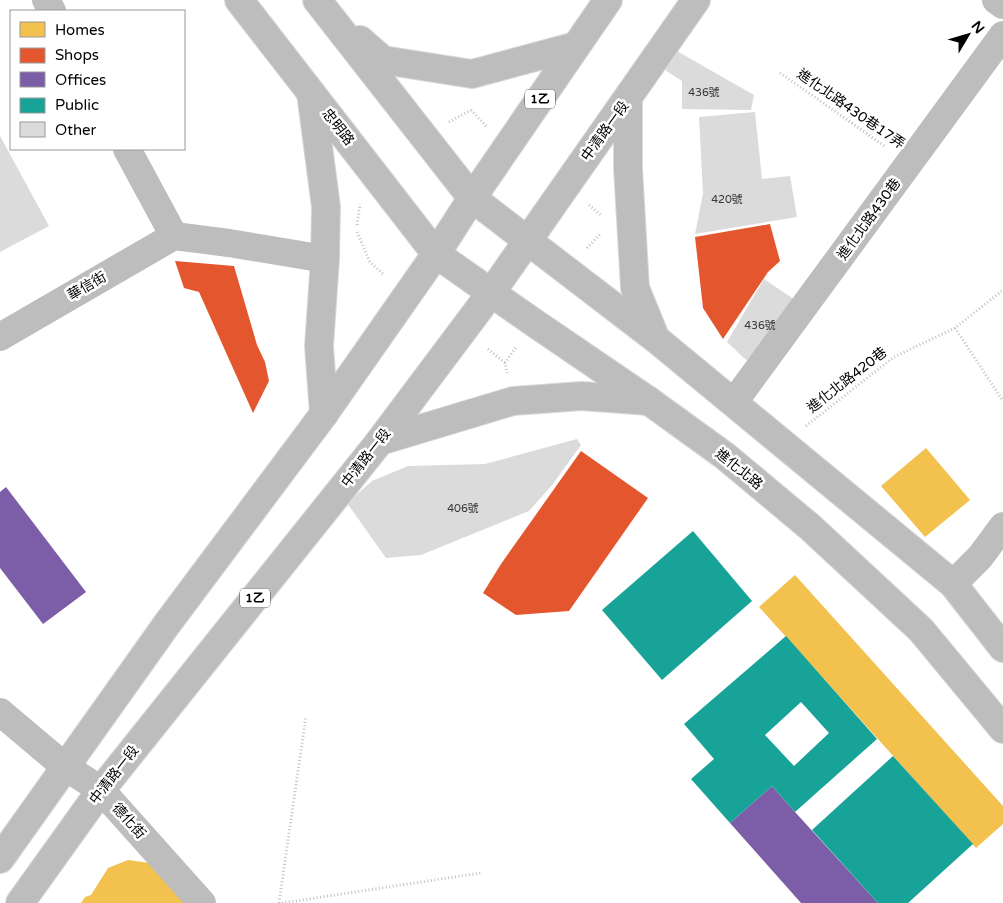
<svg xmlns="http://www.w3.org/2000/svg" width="1003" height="903" font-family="'Varela Round','Noto Sans TC',sans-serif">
	<rect width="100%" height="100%" fill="#fff"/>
	<g fill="#f2c14e">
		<polygon points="926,448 970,500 925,537 881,486"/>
		<polygon points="795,575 1003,806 1003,824 976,848 759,607"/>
		<polygon points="128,860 150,863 188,903 81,903 85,897 91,895 108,868"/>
	</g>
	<g fill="#e4572e">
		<polygon points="770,224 780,261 768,272 723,339 703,308 695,237"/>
		<polygon points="175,261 234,266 257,345 265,362 269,381 253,413 199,292 184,288"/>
		<polygon points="581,451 648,498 569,611 516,615 483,593 501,564"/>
	</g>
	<g fill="#7b5ea7">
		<polygon points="6,487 86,592 43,624 0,568 0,492"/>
		<polygon points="772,786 795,812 878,903 801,903 730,823"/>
	</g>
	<g fill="#17a398" fill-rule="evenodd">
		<polygon points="693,531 752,601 662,680 602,610"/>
		<path d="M786,636L877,739L795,812L772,786L730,823L691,779L714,759L684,724ZM801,702L829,733L794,766L765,735Z"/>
		<polygon points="893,756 973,844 908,903 878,903 812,830"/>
	</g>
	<g fill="#dbdbdb">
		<polygon points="675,50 754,95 751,110 682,109 682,81 665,70"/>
		<polygon points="755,112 762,179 790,176 797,217 695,234 703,193 699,117"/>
		<polygon points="0,136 49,226 0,252"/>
		<polygon points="764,279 801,304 758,358 746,360 727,342"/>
		<polygon points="577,439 581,445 553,484 529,511 421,555 386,558 347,503 372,481 408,466 485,464"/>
	</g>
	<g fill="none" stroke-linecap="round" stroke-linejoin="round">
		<defs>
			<g id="major">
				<polyline points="239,0 436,254 533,322 649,401 725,456 810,527 921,630 1003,729"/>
				<polyline points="317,0 472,198 656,339 953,584 1003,648"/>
				<polyline points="360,40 383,60 472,74 576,46"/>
				<polyline points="311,93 326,207 325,259 319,346 324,414"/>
				<polyline points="628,99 628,168 635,288 655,337"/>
				<polyline points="380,441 513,401 582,396 649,401"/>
				<polyline points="0,859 167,624 324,414 436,254 472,198 608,0"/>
				<polyline points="20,903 101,790 380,441 491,293 696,0"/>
			</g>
		</defs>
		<use href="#major" stroke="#dbdbdb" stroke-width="30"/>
		<g stroke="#c2c2c2" stroke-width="3" stroke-dasharray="1 2.5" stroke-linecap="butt">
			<polyline points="780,73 886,147"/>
			<polyline points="471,110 486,126"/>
			<polyline points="449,122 471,110"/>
			<polyline points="589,205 602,216"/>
			<polyline points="357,225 360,204"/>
			<polyline points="357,232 370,262 383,274"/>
			<polyline points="587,248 601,233"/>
			<polyline points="955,328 1003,401"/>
			<polyline points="488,349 505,363 507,373"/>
			<polyline points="505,363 516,347"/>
			<polyline points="806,426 894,357 955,328 1003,290"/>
			<polyline points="279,903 306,716"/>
			<polyline points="282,903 481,873"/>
		</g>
		<g stroke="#bdbdbd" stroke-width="28">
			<polyline points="46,0 52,11"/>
			<polyline points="996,0 1003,5"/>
			<polyline points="127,149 174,236"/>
			<polyline points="174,236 229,243 325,259"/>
			<polyline points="0,337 174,236"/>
			<polyline points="734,402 1003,35"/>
			<polyline points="953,584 980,557 1003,526"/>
			<polyline points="0,712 64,766 101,790 202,903"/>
		</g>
		<use href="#major" stroke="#bdbdbd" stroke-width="28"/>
	</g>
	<g text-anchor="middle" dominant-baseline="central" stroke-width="5" stroke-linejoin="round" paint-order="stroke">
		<g font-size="11" fill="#373737">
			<text x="704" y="92">436號</text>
			<text x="727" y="199">420號</text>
			<text x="760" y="325">436號</text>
			<text x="463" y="508">406號</text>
		</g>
		<g fill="#fff" stroke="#4c4c4c" stroke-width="1">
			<rect x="525" y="89.5" width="30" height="19" rx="4"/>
			<rect x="240" y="588.5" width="30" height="19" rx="4"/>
		</g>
		<g font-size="12" font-weight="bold" fill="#000">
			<text x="540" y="99">1乙</text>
			<text x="255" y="598">1乙</text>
		</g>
		<g font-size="14" fill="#000" stroke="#fff">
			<text transform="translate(851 109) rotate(35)">進化北路430巷17弄</text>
			<text transform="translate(338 127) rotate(52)">忠明路</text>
			<text transform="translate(605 131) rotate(-54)">中清路一段</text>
			<text transform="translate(869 219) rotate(-54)">進化北路430巷</text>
			<text transform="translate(87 286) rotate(-30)">華信街</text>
			<text transform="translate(847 380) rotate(-38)">進化北路420巷</text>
			<text transform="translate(366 458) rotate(-52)">中清路一段</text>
			<text transform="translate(739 469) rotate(39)">進化北路</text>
			<text transform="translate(114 775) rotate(-52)">中清路一段</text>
			<text transform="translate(129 821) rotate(48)">德化街</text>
		</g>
	</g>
	<rect x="10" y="10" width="175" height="140" fill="#ffffff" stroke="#999999"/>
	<rect x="20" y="22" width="25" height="15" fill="#f2c14e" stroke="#999999"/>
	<text x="55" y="35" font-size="15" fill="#000000">Homes</text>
	<rect x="20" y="48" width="25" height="15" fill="#e4572e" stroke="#999999"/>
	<text x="55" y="60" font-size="15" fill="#000000">Shops</text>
	<rect x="20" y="72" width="25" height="15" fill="#7b5ea7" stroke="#999999"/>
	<text x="55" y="85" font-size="15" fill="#000000">Offices</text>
	<rect x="20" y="98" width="25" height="15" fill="#17a398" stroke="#999999"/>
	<text x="55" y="110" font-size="15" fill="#000000">Public</text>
	<rect x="20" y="122" width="25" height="15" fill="#dbdbdb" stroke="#999999"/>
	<text x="55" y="135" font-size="15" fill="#000000">Other</text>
	<g transform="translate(968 35) rotate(52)" stroke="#ffffff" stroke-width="4" paint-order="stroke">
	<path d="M0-4L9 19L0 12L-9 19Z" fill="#000000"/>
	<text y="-8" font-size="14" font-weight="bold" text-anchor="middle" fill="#000000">N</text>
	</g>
</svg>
